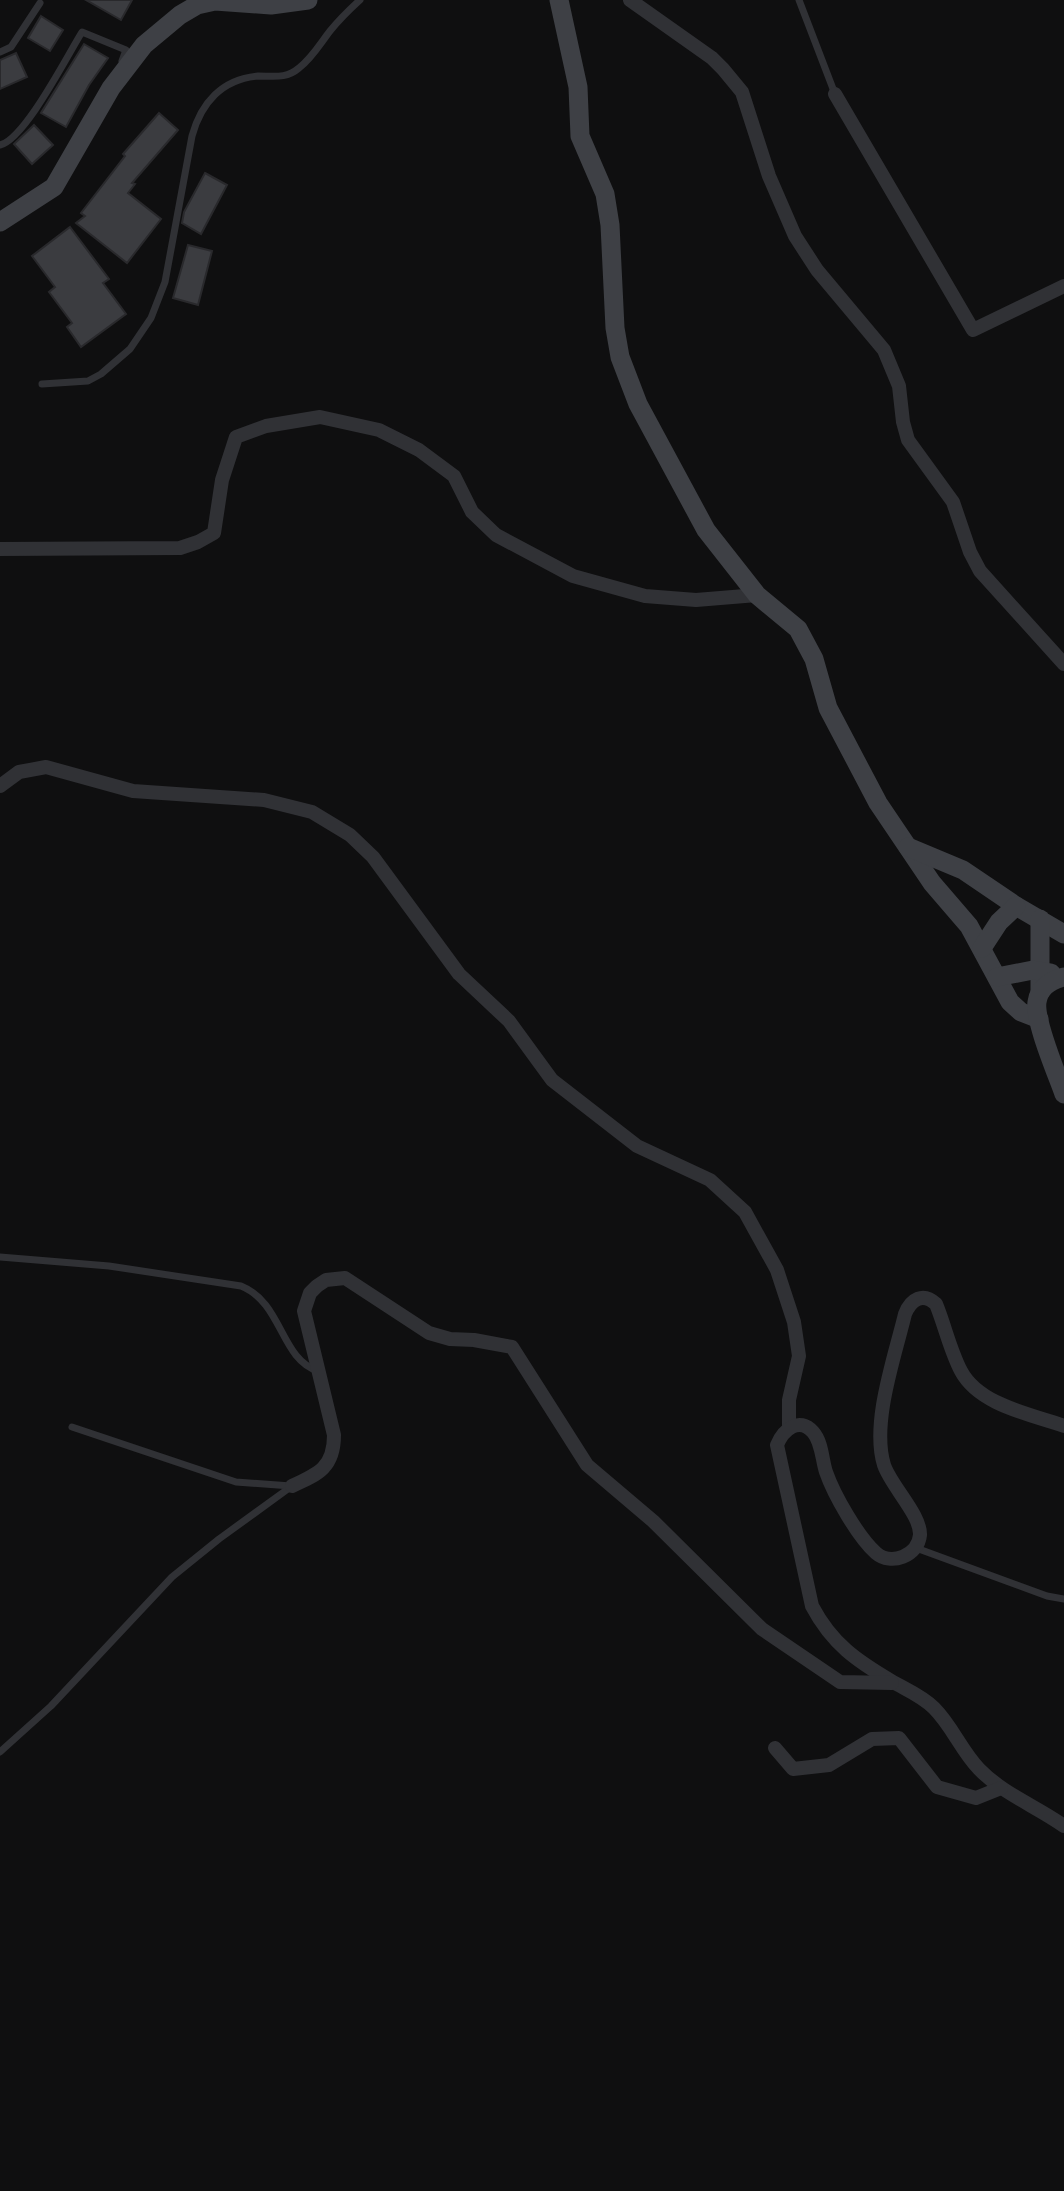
<svg xmlns="http://www.w3.org/2000/svg" width="1064" height="2191" font-family="'Nunito Sans',sans-serif">
	<rect width="100%" height="100%" fill="#0f0f10"/>
	<g fill="#3b3c40" stroke="#29292c" stroke-width="2">
		<polygon points="86,0 132,0 121,20"/>
		<polygon points="41,16 63,30 50,51 28,38"/>
		<polygon points="84,44 108,58 89,85 66,127 41,113"/>
		<polygon points="16,53 27,77 0,89 0,60"/>
		<polygon points="159,113 178,130 132,183 135,184 128,193 161,219 127,263 76,223 85,216 81,213 125,156 123,154"/>
		<polygon points="34,125 53,145 32,164 14,144"/>
		<polygon points="205,173 227,185 201,234 182,223 184,212"/>
		<polygon points="70,227 109,279 103,283 126,314 81,347 67,327 72,323 49,292 55,287 32,256"/>
		<polygon points="188,245 212,251 198,305 173,298"/>
	</g>
	<g fill="none" stroke-linecap="round" stroke-linejoin="round">
		<g stroke="#303135" stroke-width="7">
			<polyline points="799,0 835,94"/>
			<polyline points="0,52 11,47 40,3"/>
			<path d="M0,145C25,139 67,56 82,32L126,50L122,61"/>
			<path d="M42,384L88,381L101,374L130,349L151,318L165,282L192,136C201,103 222,79 258,76C274,76 286,79 299,68C312,58 320,44 330,31C339,20 349,10 360,0"/>
			<path d="M0,1257L109,1266L241,1286C283,1303 280,1359 318,1371"/>
			<polyline points="72,1427 236,1482 291,1486"/>
			<polyline points="916,1548 1047,1596 1064,1599"/>
			<polyline points="0,1752 51,1706 172,1577 219,1539 292,1486"/>
		</g>
		<g stroke="#303135" stroke-width="14">
			<polyline points="630,0 712,58 723,69 742,92 769,176 795,236 817,270 884,350 899,386 903,422 908,440 953,502 970,552 980,571 1064,664"/>
			<polyline points="835,94 973,330 1064,286"/>
			<polyline points="0,549 180,548 198,542 214,533 222,480 236,437 266,426 320,417 379,430 419,450 454,476 472,512 496,535 573,576 645,596 696,600 757,595"/>
			<polyline points="0,786 19,772 46,767 133,791 264,800 312,812 350,835 373,857 459,974 509,1021 552,1080 637,1146 710,1180 745,1212 777,1270 794,1322 799,1356 789,1400 789,1427"/>
			<path d="M1064,1426C1030,1414 979,1405 961,1371C950,1350 945,1326 936,1304C923,1292 911,1299 905,1314C895,1356 871,1423 884,1465C891,1486 921,1515 920,1535C918,1556 891,1566 876,1553C858,1537 834,1495 826,1472C822,1460 822,1442 813,1432C799,1416 783,1430 777,1445L812,1606C832,1644 857,1661 893,1682C907,1690 922,1696 934,1708C952,1726 961,1750 979,1769C1003,1794 1036,1806 1064,1826"/>
			<path d="M292,1486C319,1474 334,1467 334,1435L304,1311L310,1293L317,1286L326,1280L345,1278L429,1333L450,1339L474,1340L512,1347L587,1465L653,1521L762,1629L840,1682L892,1683"/>
			<polyline points="775,1748 793,1769 829,1765 872,1739 899,1738 937,1787 976,1798 1001,1788"/>
		</g>
		<g stroke="#3e4045" stroke-width="19">
			<polyline points="559,0 578,87 580,136 605,194 610,225 615,328 620,357 638,404 706,530 757,595 798,629 814,659 828,708 878,803 932,883 969,926 1010,1002 1021,1012 1039,1019"/>
			<polyline points="0,222 54,187 111,88 144,45 180,15 197,5 215,1 271,5 308,0"/>
			<polyline points="908,847 963,870 1016,906 1064,934"/>
			<polyline points="1040,919 1040,992"/>
			<polyline points="982,948 999,922 1016,906"/>
			<polyline points="997,977 1033,970 1051,973"/>
			<path d="M1064,977C1051,980 1039,988 1037,1002C1034,1021 1057,1074 1064,1094"/>
		</g>
	</g>
</svg>
